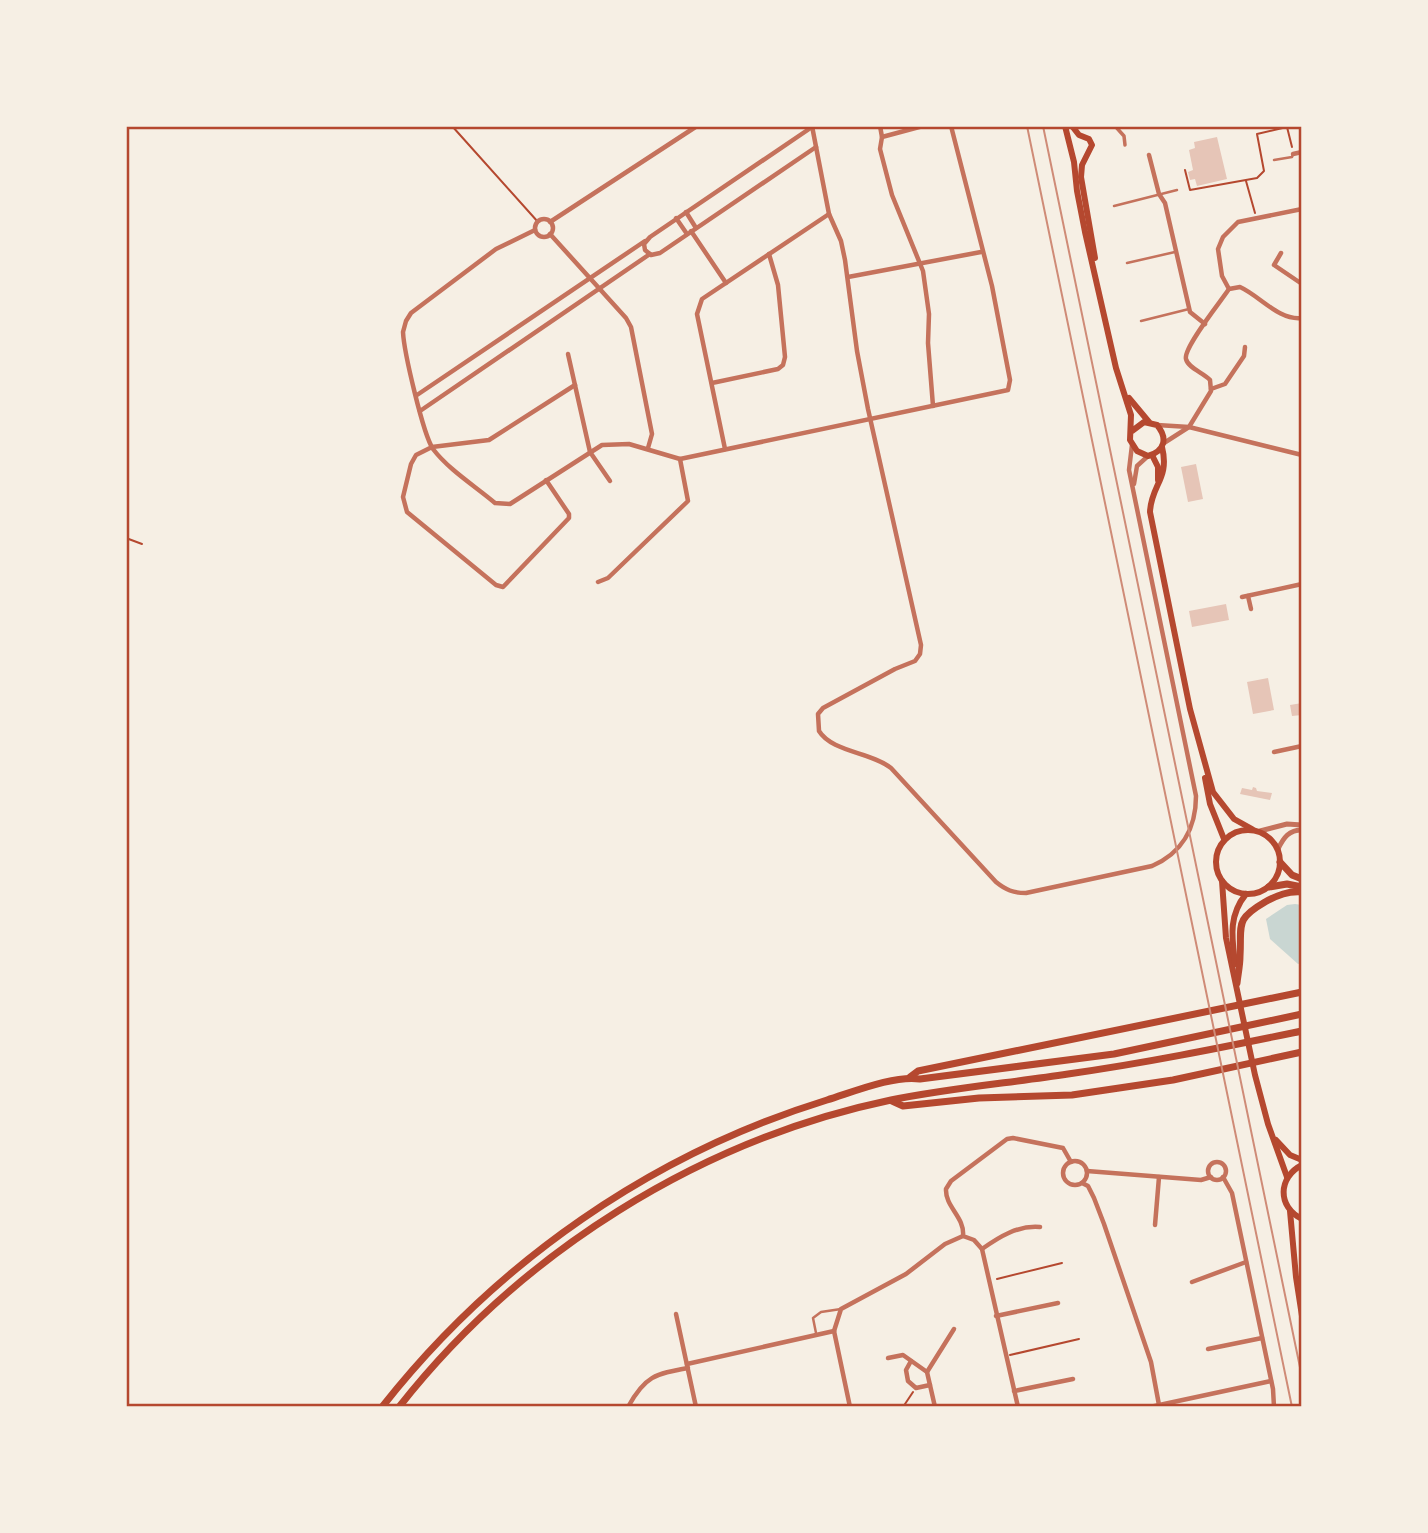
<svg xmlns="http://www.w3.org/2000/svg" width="1428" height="1533" font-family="'Exo 2',sans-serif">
	<rect width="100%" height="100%" fill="#f6efe4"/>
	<polygon fill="#c9d6d2" points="1295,904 1302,905 1302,963 1298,964 1270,939 1266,919 1287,905"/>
	<g fill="#e6c5b7">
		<polygon points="1217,137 1227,179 1197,186 1195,179 1190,180 1188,172 1193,170 1189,150 1195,148 1194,142"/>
		<polygon points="1196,464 1203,499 1188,502 1181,467"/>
		<polygon points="1226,604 1229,620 1192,627 1189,611"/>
		<polygon points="1268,678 1274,710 1253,714 1247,682"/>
		<polygon points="1302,703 1302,715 1292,716 1290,705"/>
		<polygon points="1253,787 1256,788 1257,791 1272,793 1270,800 1240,794 1242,788 1252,790"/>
	</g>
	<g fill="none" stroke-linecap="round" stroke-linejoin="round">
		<g stroke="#b5482f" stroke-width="2">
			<polyline points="452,126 538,222"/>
			<polyline points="1185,170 1190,190 1257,178 1264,171 1257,134 1287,127 1292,147"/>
			<polyline points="1246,181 1255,213"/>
			<polyline points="126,538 142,544"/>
			<polyline points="997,1279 1062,1263"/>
			<polyline points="1010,1355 1079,1339"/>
			<polyline points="903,1407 913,1392"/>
		</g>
		<g stroke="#c5725c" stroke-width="2.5">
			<polyline points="1274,160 1292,157 1293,154"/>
			<polyline points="1114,206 1177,190"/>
			<polyline points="1127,263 1175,252"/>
			<polyline points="1141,321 1189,309"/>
			<polyline points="816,1333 813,1318 821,1312 841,1309"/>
		</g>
		<polyline stroke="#c5725c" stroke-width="3.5" points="1115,126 1124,136 1125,145"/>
		<g stroke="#c5725c" stroke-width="4.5">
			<path d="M812,126L829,214L841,241L845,260L857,351L868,409L921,645L920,654L915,661L895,669L823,708L818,714L819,731C832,752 871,752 891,768L996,882C1006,890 1013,893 1026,893L1152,866C1182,853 1196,828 1196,796L1129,470L1132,445"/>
			<polyline points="880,126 882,137 880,149 892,195 923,271 929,314 928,343 933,406"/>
			<polyline points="812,127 650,237 644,244 645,250 651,255 660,253 816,147"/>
			<polyline points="882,137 923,126"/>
			<polyline points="1293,154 1302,152"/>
			<polyline points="1149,155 1159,194 1165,203 1190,312 1205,324"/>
			<polyline points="686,212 696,228"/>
			<polyline points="676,218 687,234"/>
			<circle cx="544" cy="228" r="9"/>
			<polyline points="550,222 697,126"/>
			<path d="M535,230L496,249L411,313L406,321L403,332C404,352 423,434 433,449C449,470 475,486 495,503L510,504L602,445L629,444L680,459L1008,390L1010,380L992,286L951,126"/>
			<polyline points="691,231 726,283"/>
			<polyline points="550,234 626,318 631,327 652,434 648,448"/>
			<polyline points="1281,253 1274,265 1302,284"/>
			<polyline points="848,277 981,252"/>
			<polyline points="1229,289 1222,276 1218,249 1223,237 1238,222 1302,209"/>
			<polyline points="568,354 590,452 610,481"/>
			<polyline points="712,383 778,369 783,365 785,357 778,285 769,254"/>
			<polyline points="1211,389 1225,384 1244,356 1245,347"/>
			<polyline points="417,395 645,241"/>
			<polyline points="420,411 650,254"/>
			<polyline points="1157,425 1189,427 1302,455"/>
			<path d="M1164,443L1189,427L1211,391L1210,380C1204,373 1188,368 1186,359C1183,348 1221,301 1229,289L1240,287C1260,296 1279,321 1302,318"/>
			<polyline points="725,449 697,314 702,299 829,214"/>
			<polyline points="546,480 569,514 569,518 503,587 496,585 407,512 403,497 411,464 416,455 432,447 489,440 575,385"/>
			<polyline points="1134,484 1137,466 1148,456"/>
			<polyline points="598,582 608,578 688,501 680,459"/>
			<polyline points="1248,596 1251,609"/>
			<polyline points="1242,597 1302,584"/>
			<polyline points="1274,752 1302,746"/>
			<circle cx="1075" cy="1173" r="12"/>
			<circle cx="1217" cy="1171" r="9"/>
			<polyline points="1087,1171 1201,1180 1211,1177"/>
			<polyline points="1223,1177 1232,1193 1273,1389 1274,1407"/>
			<polyline points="1082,1183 1088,1186 1094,1198 1104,1224 1151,1362 1159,1405"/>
			<polyline points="1155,1225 1159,1177"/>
			<path d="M982,1249C999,1237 1018,1225 1040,1227"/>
			<polyline points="1192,1282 1246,1262"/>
			<polyline points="676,1314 696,1407"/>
			<polyline points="996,1316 1058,1303"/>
			<polyline points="834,1331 841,1309 906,1274 945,1244 963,1236"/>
			<polyline points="834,1331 850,1407"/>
			<polyline points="1208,1349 1262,1338"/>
			<polyline points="888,1358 903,1355 927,1372 935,1407"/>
			<polyline points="911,1361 906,1370 908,1381 916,1388 930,1385"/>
			<polyline points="687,1364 834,1331"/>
			<polyline points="927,1372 954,1329"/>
			<polyline points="1014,1391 1073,1379"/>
			<path d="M628,1407C645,1376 655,1374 688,1368"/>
			<path d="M1018,1407L982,1249L974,1240L963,1236C965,1217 945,1207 946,1189L951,1181L1007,1139L1013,1138L1063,1148L1071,1162"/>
			<polyline points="1150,1407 1271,1381"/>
		</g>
		<g stroke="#c5725c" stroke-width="5">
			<polyline points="1260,831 1287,824 1302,825"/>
			<path d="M1278,849C1284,837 1289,830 1302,830"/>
		</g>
		<g stroke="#b5482f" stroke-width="6">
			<path d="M1065,126L1074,162L1077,191L1085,232L1116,368L1131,415L1130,440L1137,451L1148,456C1165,451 1168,438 1157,425L1144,422L1132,431"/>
			<polyline points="1072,126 1079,135 1089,139 1092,145 1082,165 1081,177 1095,258"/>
			<polyline points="1129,398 1149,422"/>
			<path d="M1162,447C1170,479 1151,485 1150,512L1190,709L1213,792L1234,819L1252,829"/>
			<polyline points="1152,455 1158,467 1158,480"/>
			<polyline points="1205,778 1210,804 1224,839"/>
			<circle cx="1248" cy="862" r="32"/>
			<polyline points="1222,881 1226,938 1255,1075 1268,1124 1287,1177"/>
			<path d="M1235,964C1232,938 1228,916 1246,894"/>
			<polyline points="1276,1140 1290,1155 1302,1160"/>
			<path d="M1302,1165C1278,1177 1277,1207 1302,1219"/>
			<polyline points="1290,1211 1296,1277 1302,1316"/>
		</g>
		<g stroke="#b5482f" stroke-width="7">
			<polyline points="1280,862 1292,875 1302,879"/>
			<polyline points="1269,887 1287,884 1302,887"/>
			<path d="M1237,983C1238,974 1240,965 1240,956C1242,925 1234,920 1265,902C1278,895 1288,891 1302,892"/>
			<polyline points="910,1077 918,1071 1302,992"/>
			<polyline points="892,1101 903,1106 979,1098 1072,1095 1173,1080 1302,1052"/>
			<path d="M382,1407C496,1262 652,1154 827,1100C853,1092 894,1075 920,1079L1114,1054L1302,1014"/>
			<path d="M399,1407C520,1253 699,1140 891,1100C950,1088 1009,1083 1068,1074C1147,1063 1224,1047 1302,1031"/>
		</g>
		<g stroke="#cf8b77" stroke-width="2">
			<polyline points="1027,126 1292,1407"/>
			<polyline points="1043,126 1302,1377"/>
		</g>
	</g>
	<rect width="1428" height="1533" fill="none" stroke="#f6efe4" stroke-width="256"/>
	<rect x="128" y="128" width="1172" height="1277" fill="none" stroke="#b5482f" stroke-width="2.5"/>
</svg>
